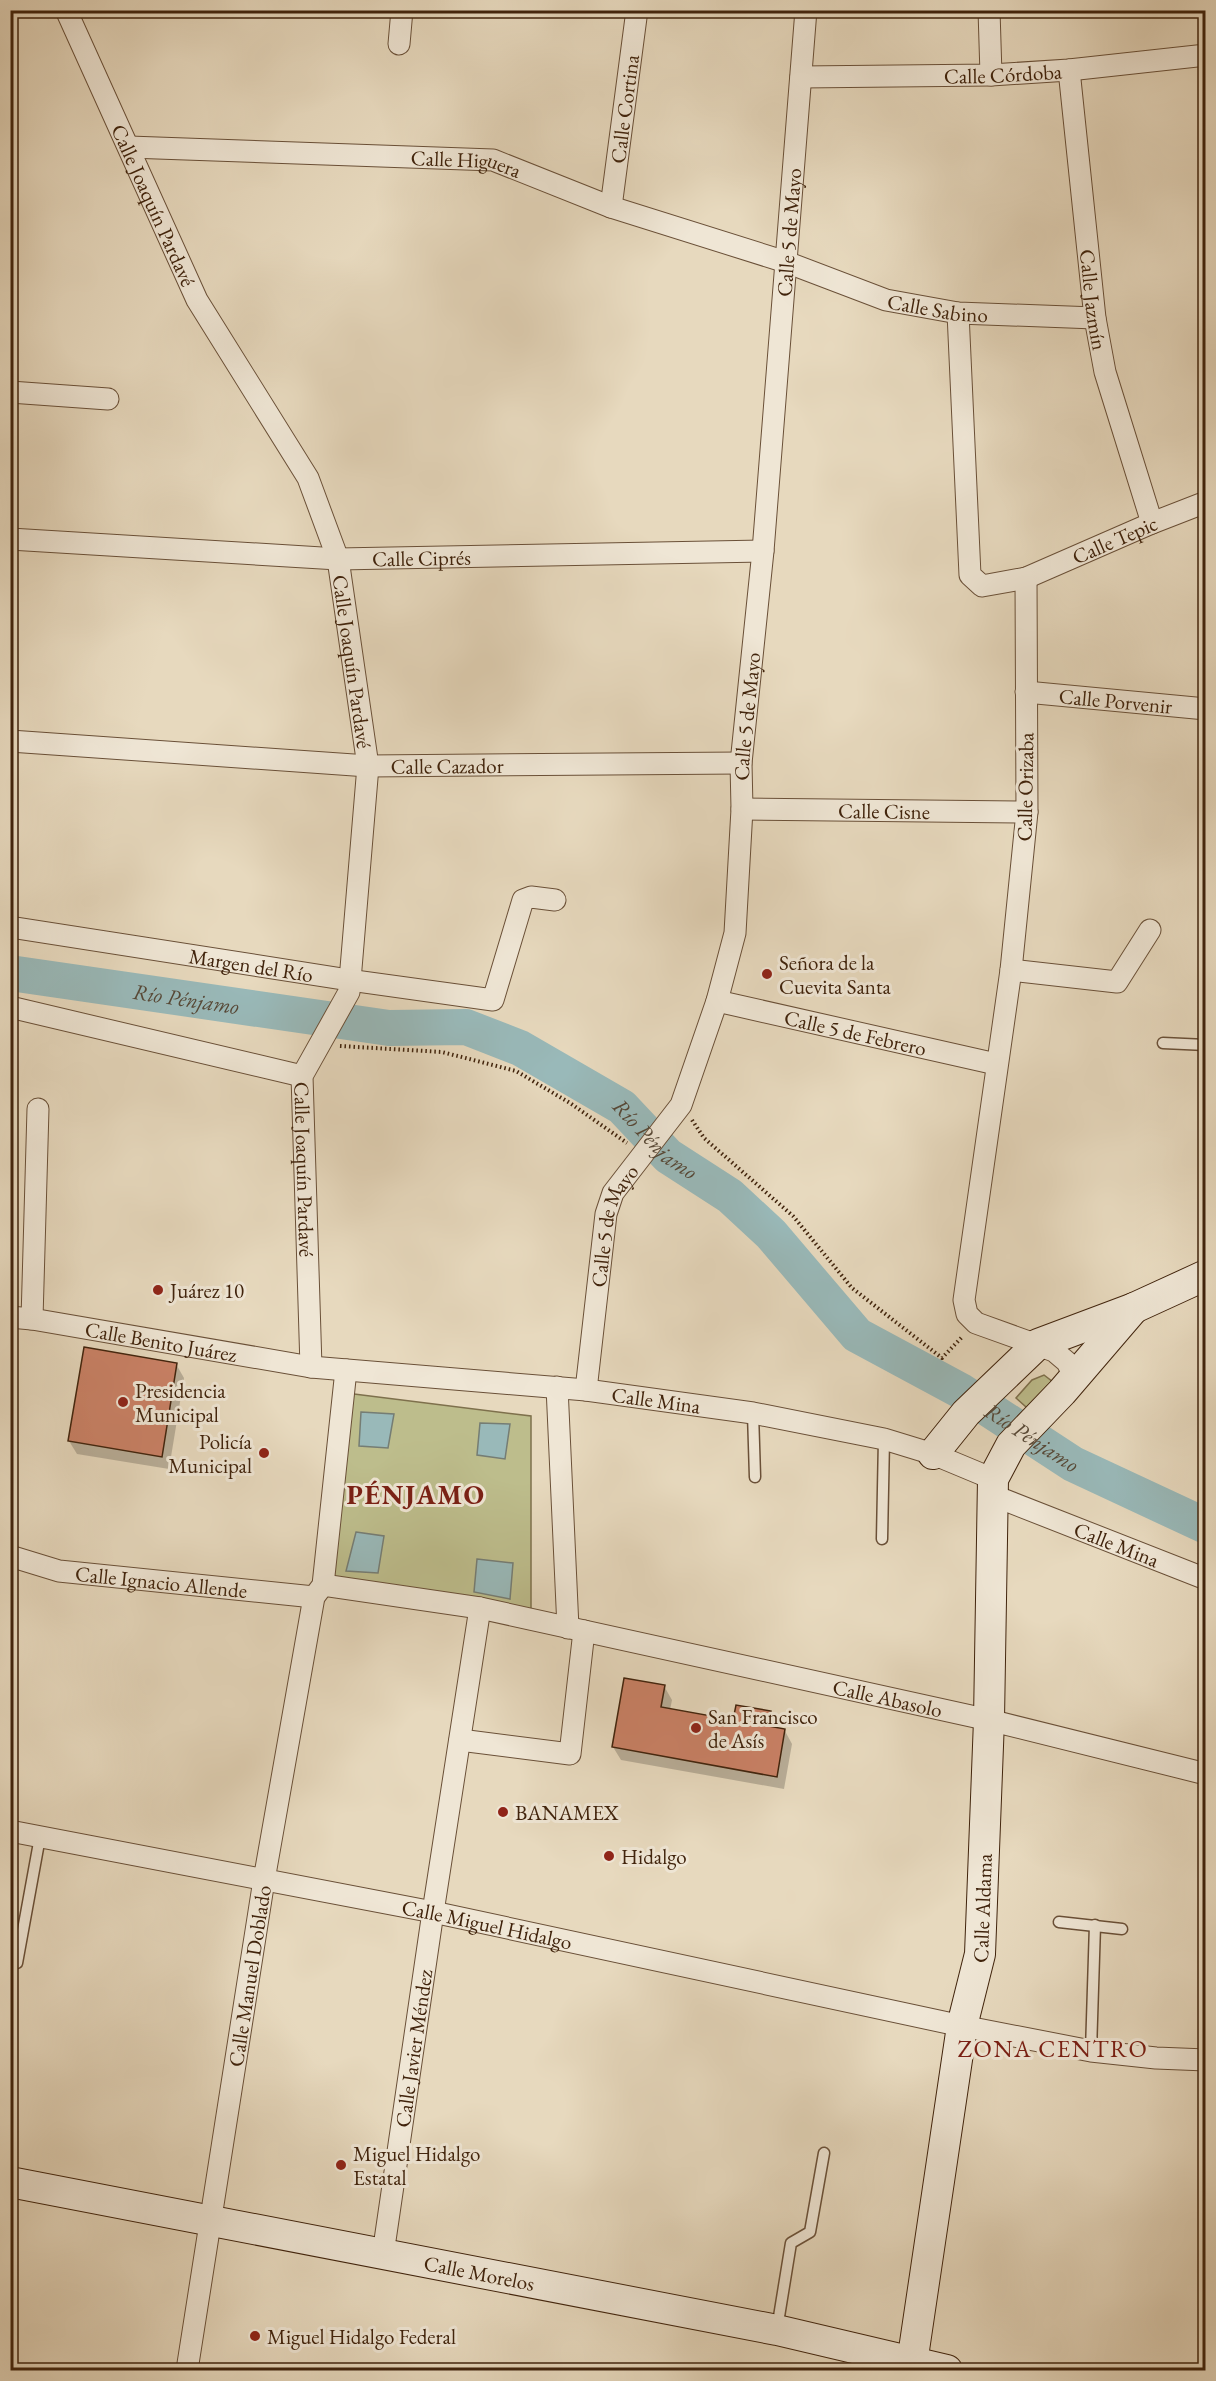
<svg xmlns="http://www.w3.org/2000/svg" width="1216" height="2381" font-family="'EB Garamond',serif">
	<rect width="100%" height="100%" fill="#e7d9be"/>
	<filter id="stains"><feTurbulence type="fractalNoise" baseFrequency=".00333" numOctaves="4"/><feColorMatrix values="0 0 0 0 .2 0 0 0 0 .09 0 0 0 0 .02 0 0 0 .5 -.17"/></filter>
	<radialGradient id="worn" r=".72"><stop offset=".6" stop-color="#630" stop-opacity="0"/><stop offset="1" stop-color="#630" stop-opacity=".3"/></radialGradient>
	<g fill="#bdbd8c" stroke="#7e704c" stroke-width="1.5">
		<polygon points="1044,1375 1053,1382 1034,1414 1016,1398 1032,1380"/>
		<polygon points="346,1393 531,1416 531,1614 330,1584"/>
	</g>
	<g fill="#99b9b9" stroke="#757d74" stroke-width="1.5">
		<polygon points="361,1412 394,1414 388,1448 359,1446"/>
		<polygon points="480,1423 510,1424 505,1459 477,1455"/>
		<polygon points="356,1532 384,1536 378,1573 346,1571"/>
		<polygon points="477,1559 513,1563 510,1599 474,1592"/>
	</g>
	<g fill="#0003">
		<polygon points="176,1364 184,1378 169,1469 77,1454 69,1441"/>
		<polygon points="664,1686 672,1700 670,1710 735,1722 770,1712 777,1726 777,1729 785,1731 792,1744 784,1789 621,1760 613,1747"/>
	</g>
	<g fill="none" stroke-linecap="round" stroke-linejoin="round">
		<path stroke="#99b9b9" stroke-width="36" id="s1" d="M10,973L389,1028L466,1027L520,1048L622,1107L668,1156L730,1196L771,1234L857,1335L961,1391L1073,1464L1206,1526"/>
	</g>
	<g fill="#ca8166" stroke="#40230c" stroke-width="1.5">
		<polygon points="84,1347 177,1363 162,1457 68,1441"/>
		<polygon points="624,1678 665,1685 661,1707 733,1720 736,1705 771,1711 768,1726 785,1729 777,1777 612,1747"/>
	</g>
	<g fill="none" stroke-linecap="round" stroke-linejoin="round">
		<defs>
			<g id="lane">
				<polyline points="1163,1043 1206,1045"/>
				<polyline points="753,1413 755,1477"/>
				<polyline points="882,1539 884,1439"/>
				<polyline points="1059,1922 1122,1929"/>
				<polyline points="17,1963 40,1837"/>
				<polyline points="1091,2051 1095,1925"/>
				<polyline points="777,2329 791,2243 810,2232 824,2153"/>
			</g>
			<g id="street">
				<path id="s2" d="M66,10L197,300L308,478L338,559L368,766L349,992L302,1076L311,1367"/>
				<polyline points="989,10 991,75"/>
				<polyline points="399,44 402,10"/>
				<path id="s3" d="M1069,70L1095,318L1105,372L1152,523"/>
				<path id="s4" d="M801,77L991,75L1069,70L1206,55"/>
				<path id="s5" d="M129,147L493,160L611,207L786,262L886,300L958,313L1095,318"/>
				<path id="s6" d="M611,207L637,10"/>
				<path id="s7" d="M958,313L970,575L982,586L1026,578L1152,523L1206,502"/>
				<polyline points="10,392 108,399"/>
				<path id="s8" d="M10,539L338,559L763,551"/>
				<polyline points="1026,578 1027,812 1011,970 964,1300 967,1314 976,1323 1054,1351 1067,1362 1074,1376"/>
				<path id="s9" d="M1026,692L1206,709"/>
				<path id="s10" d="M10,741L368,766L741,763"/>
				<path id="s11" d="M742,809L1027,812"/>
				<path id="s12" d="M10,927L349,980L493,1000L523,900L531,897L555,900"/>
				<polyline points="1011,970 1117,982 1150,930"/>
				<path id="s13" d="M717,1001L996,1064"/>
				<polyline points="10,1007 302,1076"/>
				<path id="s14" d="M10,1317L32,1319L311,1367L586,1390L753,1413L884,1439L933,1454L993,1479"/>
				<polyline points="32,1319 38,1109"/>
				<polyline points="557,1387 568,1628"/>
				<path id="s15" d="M586,1390L606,1214L613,1193L681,1105L717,1001L735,933L742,809L741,763L763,551L806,10"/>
				<path id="s16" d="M992,1495L1206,1579"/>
				<path id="s17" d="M10,1556L59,1571L314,1597"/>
				<path id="s18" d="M323,1585L480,1608L989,1720L1206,1774"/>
				<polyline points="460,1740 570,1754 584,1631"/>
				<path id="s19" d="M10,1831L433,1912L962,2026L1091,2051L1156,2058L1206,2060"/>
				<path id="s20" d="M383,2254L433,1912L480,1608"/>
				<path id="s21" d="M187,2370L264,1880L314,1597L323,1585L346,1370"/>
			</g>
			<g id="secondary">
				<polyline points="933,1454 966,1413 1038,1344 1134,1308 1206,1275"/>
				<path id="s22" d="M10,2182L777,2330L947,2370"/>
				<path id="s23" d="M911,2370L962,2026L980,1954L989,1720L993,1479L1011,1445L1062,1392L1134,1308"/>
			</g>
		</defs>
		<use href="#lane" stroke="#6a5038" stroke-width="13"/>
		<use href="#street" stroke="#6a5038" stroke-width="23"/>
		<use href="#secondary" stroke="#40230c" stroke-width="32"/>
		<g stroke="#40230c" stroke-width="4" stroke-dasharray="1.5 3" stroke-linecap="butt">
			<polyline points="340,1046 442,1052 516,1071 570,1103 627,1143"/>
			<polyline points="692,1120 704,1138 793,1216 852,1288 942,1358 963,1336"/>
		</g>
		<use href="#lane" stroke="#efe6d5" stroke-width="10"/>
		<use href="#street" stroke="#efe6d5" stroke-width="21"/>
		<use href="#secondary" stroke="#efe6d5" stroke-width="30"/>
	</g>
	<g fill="#8f2418" stroke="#efe6d5" stroke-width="2">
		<circle cx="767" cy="974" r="6"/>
		<circle cx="158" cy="1290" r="6"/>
		<circle cx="123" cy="1402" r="6"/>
		<circle cx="264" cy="1453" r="6"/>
		<circle cx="696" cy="1728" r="6"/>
		<circle cx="503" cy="1812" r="6"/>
		<circle cx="609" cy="1856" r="6"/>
		<circle cx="341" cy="2165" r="6"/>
		<circle cx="255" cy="2336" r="6"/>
	</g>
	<g text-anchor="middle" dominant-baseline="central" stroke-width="6" stroke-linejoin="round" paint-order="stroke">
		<g font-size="21" fill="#40230c" stroke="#efe6d5">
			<text stroke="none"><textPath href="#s4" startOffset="202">Calle Córdoba</textPath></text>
			<text stroke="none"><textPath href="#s6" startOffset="99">Calle Cortina</textPath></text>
			<text stroke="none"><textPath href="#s5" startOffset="338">Calle Higuera</textPath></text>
			<text stroke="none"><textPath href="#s2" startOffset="214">Calle Joaquín Pardavé</textPath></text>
			<text stroke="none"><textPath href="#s15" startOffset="1194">Calle 5 de Mayo</textPath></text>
			<text stroke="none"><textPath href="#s3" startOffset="231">Calle Jazmín</textPath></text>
			<text stroke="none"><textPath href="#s5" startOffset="834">Calle Sabino</textPath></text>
			<text stroke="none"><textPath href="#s7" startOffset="420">Calle Tepic</textPath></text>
			<text stroke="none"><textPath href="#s8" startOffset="412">Calle Ciprés</textPath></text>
			<text stroke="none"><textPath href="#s2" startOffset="718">Calle Joaquín Pardavé</textPath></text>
			<text stroke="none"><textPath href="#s9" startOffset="90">Calle Porvenir</textPath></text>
			<text stroke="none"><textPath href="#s15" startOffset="708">Calle 5 de Mayo</textPath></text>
			<text stroke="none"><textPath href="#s10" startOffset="438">Calle Cazador</textPath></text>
			<text transform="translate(1025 787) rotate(-89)">Calle Orizaba</text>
			<text stroke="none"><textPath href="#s11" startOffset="142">Calle Cisne</textPath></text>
			<text stroke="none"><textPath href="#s12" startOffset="244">Margen del Río</textPath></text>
			<text stroke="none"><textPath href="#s13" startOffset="142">Calle 5 de Febrero</textPath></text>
			<text stroke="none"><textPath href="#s2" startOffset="1240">Calle Joaquín Pardavé</textPath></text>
			<text stroke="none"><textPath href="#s15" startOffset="168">Calle 5 de Mayo</textPath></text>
			<text stroke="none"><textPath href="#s14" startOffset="153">Calle Benito Juárez</textPath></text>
			<text stroke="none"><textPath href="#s14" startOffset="652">Calle Mina</textPath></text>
			<text stroke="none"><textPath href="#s16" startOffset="134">Calle Mina</textPath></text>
			<text stroke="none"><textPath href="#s17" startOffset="154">Calle Ignacio Allende</textPath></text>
			<text stroke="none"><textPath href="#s18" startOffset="576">Calle Abasolo</textPath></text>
			<text stroke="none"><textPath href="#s23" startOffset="468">Calle Aldama</textPath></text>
			<text stroke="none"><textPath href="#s19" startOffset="486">Calle Miguel Hidalgo</textPath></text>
			<text stroke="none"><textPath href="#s21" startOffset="399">Calle Manuel Doblado</textPath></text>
			<text stroke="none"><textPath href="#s20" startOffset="208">Calle Javier Méndez</textPath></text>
			<text stroke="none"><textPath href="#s22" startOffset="478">Calle Morelos</textPath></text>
		</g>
		<g font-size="21" fill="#40230c" stroke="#efe6d5" text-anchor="start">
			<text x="779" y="962">Señora de la<tspan x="779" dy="24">Cuevita Santa</tspan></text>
			<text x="170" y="1290">Juárez 10</text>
			<text x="135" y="1390">Presidencia<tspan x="135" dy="24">Municipal</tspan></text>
			<text x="252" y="1441" text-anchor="end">Policía<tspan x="252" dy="24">Municipal</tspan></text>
			<text x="708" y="1716">San Francisco<tspan x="708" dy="24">de Asís</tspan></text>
			<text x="515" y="1812">BANAMEX</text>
			<text x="621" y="1856">Hidalgo</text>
			<text x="353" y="2153">Miguel Hidalgo<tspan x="353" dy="24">Estatal</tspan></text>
			<text x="267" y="2336">Miguel Hidalgo Federal</text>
		</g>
		<g font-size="22" font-style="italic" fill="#564837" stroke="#efe6d5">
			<text stroke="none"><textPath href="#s1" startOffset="178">Río Pénjamo</textPath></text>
			<text stroke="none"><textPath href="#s1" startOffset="682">Río Pénjamo</textPath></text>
			<text stroke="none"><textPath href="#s1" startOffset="1168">Río Pénjamo</textPath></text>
		</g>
		<g font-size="24" letter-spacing="1.5" fill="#7a1f14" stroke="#efe6d5">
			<text x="1053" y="2048">ZONA CENTRO</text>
		</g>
		<g font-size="27" font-weight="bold" letter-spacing="1.5" fill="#7a1f14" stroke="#efe6d5">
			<text x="416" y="1494">PÉNJAMO</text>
		</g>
	</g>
	<rect width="1216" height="2381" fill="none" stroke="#e7d9be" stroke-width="36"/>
	<rect x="12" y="12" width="1192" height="2357" fill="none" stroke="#40230c" stroke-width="3"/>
	<rect x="18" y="18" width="1180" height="2345" fill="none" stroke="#40230c" stroke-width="1.5"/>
	<rect width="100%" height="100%" filter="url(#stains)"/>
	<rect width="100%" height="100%" fill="url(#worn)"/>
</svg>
